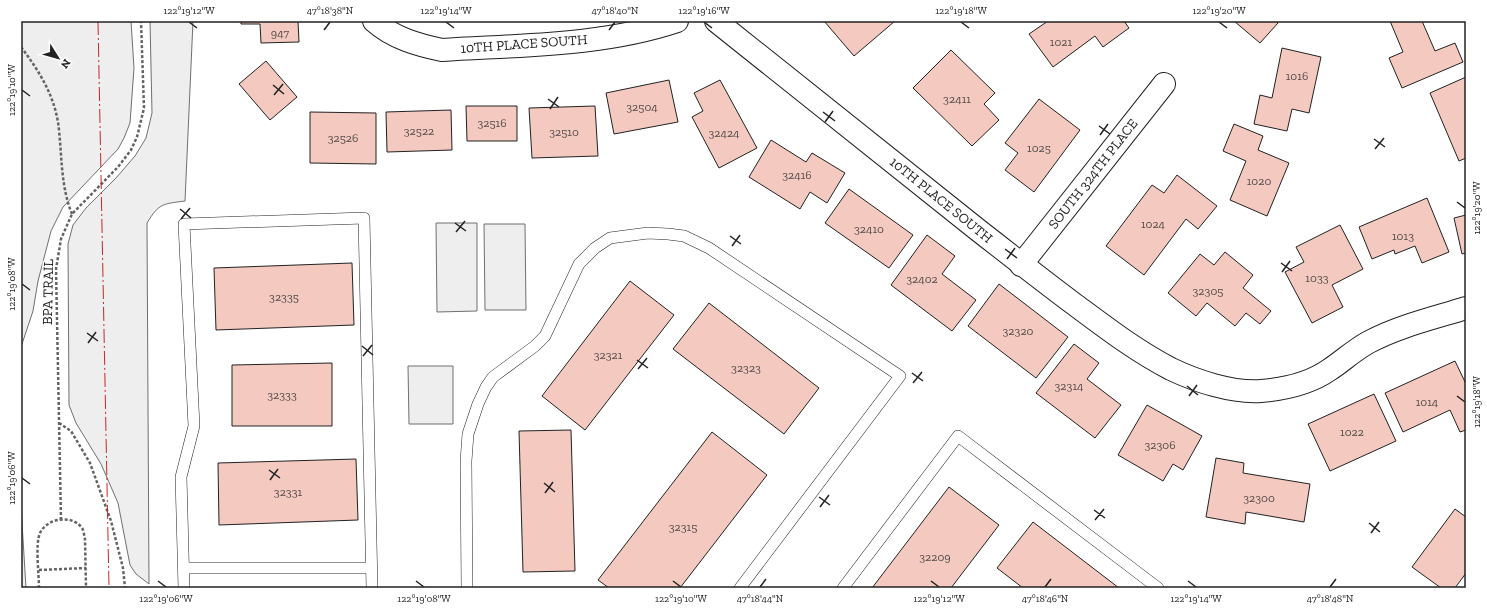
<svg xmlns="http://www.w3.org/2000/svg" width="1487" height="609" font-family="'Zilla Slab',serif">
	<rect width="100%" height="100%" fill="#fff"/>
	<g fill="#eee" stroke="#6f6f6f">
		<polygon points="21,21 131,21 134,68 130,123 124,138 118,149 63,207 51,231 38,281 33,311 21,347"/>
		<path d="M150,21H193L185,201C163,204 159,203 147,223L149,584L136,574L130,565L118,503L101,464L76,423L69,405L68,244L73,225L86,208L116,178L135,156L146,138L152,113Z"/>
		<polygon points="436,223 477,223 477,311 437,312"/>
		<polygon points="484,224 525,224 526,310 485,310"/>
		<polygon points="408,366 453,366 453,424 409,424"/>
		<polygon points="21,506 26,588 21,588"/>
	</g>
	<g fill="#f3c9c0" stroke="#222">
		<polygon points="241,21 298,21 299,42 261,43 260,24 241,24"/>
		<polygon points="824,21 895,21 854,56"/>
		<polygon points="1048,21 1124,21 1129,28 1103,47 1095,36 1053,67 1029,34"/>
		<polygon points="1234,21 1276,21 1278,23 1260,43"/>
		<polygon points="1390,21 1422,21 1435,51 1455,43 1463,62 1402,88 1389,58 1403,52"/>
		<polygon points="1282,48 1321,57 1309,113 1292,109 1287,131 1254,124 1260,95 1272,98"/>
		<polygon points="951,50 995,93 984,104 999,120 972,146 913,88"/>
		<polygon points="266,61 297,97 270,120 239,84"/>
		<polygon points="1466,77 1466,158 1459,161 1430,93"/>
		<polygon points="669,80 678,122 614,134 606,93"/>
		<polygon points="720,80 757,148 719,168 692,117 703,111 694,93"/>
		<polygon points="1039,99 1080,130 1034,192 1005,170 1018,153 1005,143"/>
		<polygon points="466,106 517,106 517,141 467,141"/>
		<polygon points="595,106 598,156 532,158 529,108"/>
		<polygon points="451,110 452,150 387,152 386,112"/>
		<polygon points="310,112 376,113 376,164 310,163"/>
		<polygon points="1234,124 1263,136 1258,150 1289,163 1267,216 1230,200 1246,161 1223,151"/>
		<polygon points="771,140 806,162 812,153 845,173 827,203 810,192 800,209 749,177"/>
		<polygon points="1177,175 1217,206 1198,229 1186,219 1144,275 1106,246 1152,185 1164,193"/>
		<polygon points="849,189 913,235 889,268 825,223"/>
		<polygon points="1427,198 1449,252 1422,263 1415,246 1395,254 1394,250 1372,259 1359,227"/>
		<polygon points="1466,215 1466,253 1462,254 1454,218"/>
		<polygon points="1340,225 1363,269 1332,285 1343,307 1312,323 1285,272 1304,262 1296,247"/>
		<polygon points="927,235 955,256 942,274 976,300 952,331 891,285"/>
		<polygon points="1225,252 1253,275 1243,288 1271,311 1260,324 1246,313 1235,326 1207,303 1196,316 1168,293 1200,254 1214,265"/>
		<polygon points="352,263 354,325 216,330 214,268"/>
		<polygon points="630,281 674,315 585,430 542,396"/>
		<polygon points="999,284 1068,337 1036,378 968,326"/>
		<polygon points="709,303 819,388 784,434 673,349"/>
		<polygon points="1074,344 1099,363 1087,379 1121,405 1095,438 1036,393"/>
		<polygon points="1455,361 1466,384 1466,430 1460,432 1450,410 1403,432 1385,393"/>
		<polygon points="332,363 332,426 232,426 232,365"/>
		<polygon points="1374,394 1396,441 1330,471 1308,424"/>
		<polygon points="1147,405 1202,436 1183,470 1173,464 1163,481 1118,455"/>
		<polygon points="571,430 575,571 523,572 519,431"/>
		<polygon points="712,432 767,475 680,588 609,588 598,580"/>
		<polygon points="1216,458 1244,463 1243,473 1310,484 1304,522 1246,512 1245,524 1206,517"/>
		<polygon points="356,459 358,520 219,525 218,463"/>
		<polygon points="949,487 999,525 951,588 872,588"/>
		<polygon points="1455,509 1466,517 1466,573 1455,588 1441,588 1412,567"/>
		<polygon points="1033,522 1119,588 1023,588 997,568"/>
	</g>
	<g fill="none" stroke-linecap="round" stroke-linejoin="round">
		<defs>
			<g id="lane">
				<polyline points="184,568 371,568"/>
				<polyline points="184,588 181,477 194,426 184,224 364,218 372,588"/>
				<polyline points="467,588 466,461 468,434 478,404 486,387 493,377 535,346 545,336 579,264 595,248 610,238 648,233 668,234 684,236 709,248 900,376 740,588"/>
				<polyline points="843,588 958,436 1158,588"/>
			</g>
			<g id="street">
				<path d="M374,21C393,38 418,45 442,50C521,45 602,46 677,21"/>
				<path d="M716,21C804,91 891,161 978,230C1010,255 1042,280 1074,304C1105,327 1136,351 1171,369C1196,381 1232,393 1261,391C1285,389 1309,384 1329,370C1343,361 1354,350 1369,342C1399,326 1434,318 1466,308"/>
				<polyline points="1021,265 1164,84"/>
			</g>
		</defs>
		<use href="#lane" stroke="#222" stroke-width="12"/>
		<use href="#street" stroke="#222" stroke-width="24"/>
		<g stroke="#646464" stroke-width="2.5" stroke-dasharray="3 2" stroke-linecap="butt">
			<path d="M21,47C40,72 56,98 59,130C62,159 61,187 72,214"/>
			<polyline points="59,423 71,431 90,463 111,521 123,568 125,588"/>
			<polyline points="61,520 56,269 61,239 72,214 118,167 131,150 137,137 144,108 141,21"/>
			<polyline points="39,570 86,568"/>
			<path d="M39,588C39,574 35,544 40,533C47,518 72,514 82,528C84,531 84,536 85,539L86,588"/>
		</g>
		<use href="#lane" stroke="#fff" stroke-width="11"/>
		<use href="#street" stroke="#fff" stroke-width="22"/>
		<polyline stroke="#c62828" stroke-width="1" stroke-dasharray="14 3 2 3" stroke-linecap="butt" points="98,21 109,588"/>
	</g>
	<path fill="none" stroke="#222" stroke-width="1.5" d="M189,22L197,28M446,22L454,28M704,22L712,28M961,22L969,28M1219,22L1227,28M324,30L330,22M609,30L615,22M273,85L284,94M22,90L30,96M274,95L283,84M548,99L559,107M550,109L558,97M823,112L835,121M825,122L833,111M1099,126L1110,134M1100,135L1108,124M1374,139L1385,147M1375,149L1384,138M1457,202L1465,208M180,209L191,218M181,219L190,208M455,223L466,231M456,232L465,221M730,236L741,244M732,246L740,235M1005,249L1017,258M1007,259L1015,248M1281,263L1292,271M1282,272L1290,261M22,284L30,290M87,333L98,341M88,343L96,332M362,346L373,355M363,356L372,345M637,360L648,368M638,369L647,358M912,373L923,381M913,383L922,372M1187,386L1198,395M1189,396L1197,385M1457,396L1465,402M269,470L280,478M22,478L30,484M270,480L278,469M544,483L555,492M545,493L553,482M819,497L830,505M820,507L829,495M1094,510L1105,518M1095,520L1104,509M1369,523L1380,532M1371,533L1379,522M158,581L166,587M416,581L424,587M673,581L681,587M931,581L939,587M1188,581L1196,587M760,587L766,579M1045,587L1051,579M1330,587L1336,579"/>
	<g text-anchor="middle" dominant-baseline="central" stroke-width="3" stroke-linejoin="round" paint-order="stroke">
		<g font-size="12" fill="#564c4a">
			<text x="280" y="33">947</text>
			<text x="1061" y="42">1021</text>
			<text x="1297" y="76">1016</text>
			<text x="957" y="99">32411</text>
			<text x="642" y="107">32504</text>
			<text x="492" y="123">32516</text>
			<text x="419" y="131">32522</text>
			<text x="564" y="132">32510</text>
			<text x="724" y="133">32424</text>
			<text x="343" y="138">32526</text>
			<text x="1039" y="148">1025</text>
			<text x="797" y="175">32416</text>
			<text x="1259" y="181">1020</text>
			<text x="1153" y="224">1024</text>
			<text x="869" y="229">32410</text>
			<text x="1403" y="236">1013</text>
			<text x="1317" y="278">1033</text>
			<text x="922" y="279">32402</text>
			<text x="1208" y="291">32305</text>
			<text x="284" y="297">32335</text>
			<text x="1018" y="331">32320</text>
			<text x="608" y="355">32321</text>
			<text x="746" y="368">32323</text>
			<text x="1069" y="386">32314</text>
			<text x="282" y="395">32333</text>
			<text x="1427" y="402">1014</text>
			<text x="1352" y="432">1022</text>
			<text x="1160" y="445">32306</text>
			<text x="288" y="492">32331</text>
			<text x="1259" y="498">32300</text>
			<text x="683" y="527">32315</text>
			<text x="935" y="557">32209</text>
		</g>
		<g font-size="14" fill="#222" stroke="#fff">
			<text transform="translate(524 44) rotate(-4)">10TH PLACE SOUTH</text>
			<text transform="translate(1093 174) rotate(-52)">SOUTH 324TH PLACE</text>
			<text transform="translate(941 200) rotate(39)">10TH PLACE SOUTH</text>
			<text transform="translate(48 292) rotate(-89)">BPA TRAIL</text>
		</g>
	</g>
	<rect width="1487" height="609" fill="none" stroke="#ffffff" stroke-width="44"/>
	<g transform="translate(58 58) rotate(127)" stroke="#ffffff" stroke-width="3" paint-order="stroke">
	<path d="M0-3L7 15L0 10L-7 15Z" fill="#222222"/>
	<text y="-6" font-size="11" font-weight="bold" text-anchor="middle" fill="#222222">N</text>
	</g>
	<rect x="22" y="22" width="1443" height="565" fill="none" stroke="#222" stroke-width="1.5"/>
	<g font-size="10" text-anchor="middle" fill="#222">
		<text x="189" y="14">122°19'12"W</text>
		<text x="330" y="14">47°18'38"N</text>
		<text x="446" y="14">122°19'14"W</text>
		<text x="615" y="14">47°18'40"N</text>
		<text x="704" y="14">122°19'16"W</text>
		<text x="961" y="14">122°19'18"W</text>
		<text x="1219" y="14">122°19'20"W</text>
		<text transform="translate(11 90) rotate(-90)" y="4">122°19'10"W</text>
		<text transform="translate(1476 208) rotate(-90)" y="4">122°19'20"W</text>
		<text transform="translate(11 284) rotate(-90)" y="4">122°19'08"W</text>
		<text transform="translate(1476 402) rotate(-90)" y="4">122°19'18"W</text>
		<text transform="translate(11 478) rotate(-90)" y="4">122°19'06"W</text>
		<text x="166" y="602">122°19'06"W</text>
		<text x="424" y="602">122°19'08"W</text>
		<text x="681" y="602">122°19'10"W</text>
		<text x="760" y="602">47°18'44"N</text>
		<text x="939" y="602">122°19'12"W</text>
		<text x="1045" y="602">47°18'46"N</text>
		<text x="1196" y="602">122°19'14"W</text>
		<text x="1330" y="602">47°18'48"N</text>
	</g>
</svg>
